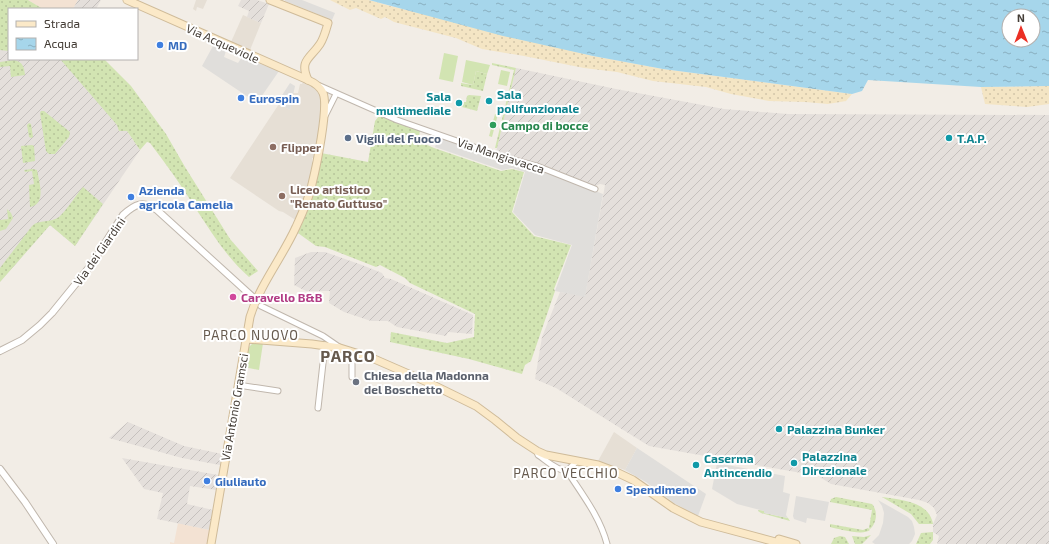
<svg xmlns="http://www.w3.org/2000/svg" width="1049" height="544" font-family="'Exo 2',sans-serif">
	<defs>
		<pattern id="industrial-furrows" width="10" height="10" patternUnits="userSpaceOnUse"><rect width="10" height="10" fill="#e4dfdb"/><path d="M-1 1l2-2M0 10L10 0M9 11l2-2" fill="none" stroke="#c5c0bd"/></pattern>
		<pattern id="grass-dots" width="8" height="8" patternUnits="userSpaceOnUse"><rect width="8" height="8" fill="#d2e4b2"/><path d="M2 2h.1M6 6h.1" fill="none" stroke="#b6c49a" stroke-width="1.8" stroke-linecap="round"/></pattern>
		<pattern id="sand-dots" width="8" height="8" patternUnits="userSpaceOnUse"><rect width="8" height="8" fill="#f4e5c4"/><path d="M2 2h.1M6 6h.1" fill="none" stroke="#d2c5a9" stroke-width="1.8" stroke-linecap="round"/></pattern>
		<pattern id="water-ripples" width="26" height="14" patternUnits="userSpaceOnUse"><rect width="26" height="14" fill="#a6d6eb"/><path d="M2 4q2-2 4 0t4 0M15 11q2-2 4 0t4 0" fill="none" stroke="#89afbf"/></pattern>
	</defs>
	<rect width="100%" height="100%" fill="#f2ede6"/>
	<g fill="#e6dfd5">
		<polygon points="196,0 207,0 203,9 197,7 196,11 193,9"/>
		<polygon points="243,15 261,23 250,50 249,50 231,42"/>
		<polygon points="303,82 306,82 316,87 320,92 322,98 322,116 314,158 312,158 312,161 313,163 308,188 306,189 306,194 301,209 298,211 299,214 297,219 294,219 283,212 279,211 230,178 279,104 290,110 293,93 298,93 300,84 302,84"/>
		<polygon points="614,432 637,448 625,470 598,461"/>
	</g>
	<g fill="#f3e2d3">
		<polygon points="28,0 78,0 73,9 43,9"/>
		<polygon points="178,523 210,530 207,544 170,544 170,542 174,543"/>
	</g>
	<g fill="url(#industrial-furrows)">
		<polygon points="78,0 101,0 96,9 73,9"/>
		<polygon points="241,0 257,0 269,4 261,23 247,17 249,11 238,6"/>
		<polygon points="0,12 9,18 9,59 69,59 100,92 140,150 75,246 50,225 0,282"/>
		<polygon points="516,68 616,89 724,109 788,114 1049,115 1049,544 937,544 939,536 933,532 933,524 937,515 934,508 928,503 919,500 831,484 818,476 649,446 556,388 535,379 542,337 560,292 585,296 605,185 600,184 595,186 538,164 496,152"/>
		<polygon points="311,252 325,252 362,265 382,273 385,278 391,279 473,315 472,334 448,332 446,336 397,327 388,321 371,321 344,312 329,303 330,291 306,291 294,285 295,258"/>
		<polygon points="128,422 184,446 222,454 220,465 182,458 109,438"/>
		<polygon points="122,458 218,475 216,490 190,486 187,504 213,510 210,530 157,519 163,493 144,489"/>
	</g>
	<g fill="url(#grass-dots)">
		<polygon points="0,0 28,0 43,9 9,9 9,51 0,50"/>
		<path d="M60,59H104L131,86L166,134L185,167L230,239L258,271L249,277C227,258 212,233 196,209C182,186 166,164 150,143L147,142L140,150L127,131H119L117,125Z"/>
		<path d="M14,60C23,62 24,67 25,75L11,77L10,66L0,67V62Z"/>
		<polygon points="492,63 516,68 497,148 495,148 514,70 492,65"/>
		<polygon points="476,71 487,74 483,91 461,86 461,83 473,85"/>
		<polygon points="469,95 481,96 477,111 462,107 464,102 466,102 467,96"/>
		<polygon points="41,111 44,111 70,132 69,137 55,154 49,154 46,151 40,113"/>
		<path d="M379,116L420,131L418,141L434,148L501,171L512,169L524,172L512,212L534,236L571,245L554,289L555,291L531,361L525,365L522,374L469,359L390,342L391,332L447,343L474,337L475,314L410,283L405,278L380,265L376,267L325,247L316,246L298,233C310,207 317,182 321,153L368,162L375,121Z"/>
		<polygon points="29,123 31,124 33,137 31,138 29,137 27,125"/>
		<polygon points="32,145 34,146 35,161 23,163 21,146"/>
		<path d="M33,169L37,170C39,182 47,204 30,207L29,185L34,184L32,171L25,172L24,170Z"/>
		<path d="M83,187L103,204L75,246L50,225L0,282V268L32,226C39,219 51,223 59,217C66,211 76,195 83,187Z"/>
		<polygon points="7,209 11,213 13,218 6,229 0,231 0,220 8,219"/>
		<path d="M836,497L872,504C878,511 877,523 870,529L869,528L872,510L830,502L831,499Z"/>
		<path d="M882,497C901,500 929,501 933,524H919L911,514Z"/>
		<polygon points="759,510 765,511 764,513 788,518 790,521 761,513 758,511"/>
		<path d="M830,524L863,530L868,528L870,530C863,536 839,529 830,527Z"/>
		<polygon points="933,532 933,540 930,544 916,544 921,533"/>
		<polygon points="871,535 862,544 855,544 852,536 864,537"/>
		<polygon points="840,536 845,537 849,544 831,544 834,538"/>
	</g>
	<g fill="url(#sand-dots)">
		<polygon points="330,0 369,0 390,6 593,56 663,69 852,94 846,101 828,104 805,102 769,101 731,94 706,87 653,81 617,72 584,68 524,56 482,49 456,38 394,22 385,17 381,19 356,8 350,10"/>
		<polygon points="1049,86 1049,104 1027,107 985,104 981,87"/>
	</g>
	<g fill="#d2e4b2">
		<polygon points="444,53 458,56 453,82 439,79"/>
		<polygon points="466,60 490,65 487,74 476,71 473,85 462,82"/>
		<polygon points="501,70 510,72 507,86 498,84"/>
		<polygon points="495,114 498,114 492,137 489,136"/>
		<polygon points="263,343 259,370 244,367 247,349 252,344"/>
	</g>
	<g fill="#e0dedb">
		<polygon points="285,0 302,0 335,13 332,20 285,1"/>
		<polygon points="213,46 226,51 224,57 238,63 242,57 279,71 257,103 202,66"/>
		<polygon points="290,83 295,86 290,110 277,103"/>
		<polygon points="439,137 536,168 603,194 585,297 555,291 572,245 535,235 513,212 525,172 512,168 502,170 435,147"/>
		<polygon points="637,448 706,494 698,516 674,503 646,482 625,470"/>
		<polygon points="717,463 785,476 783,492 790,494 786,515 788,518 764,513 764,511 737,504 712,489"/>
		<polygon points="796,496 829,502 825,521 807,518 806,523 794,519 793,516"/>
		<polygon points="878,500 908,517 912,521 914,527 915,534 912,541 909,544 875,544 872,542 879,535 883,523 884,513 882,506"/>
	</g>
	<path fill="url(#water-ripples)" fill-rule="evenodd" d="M369,0H1049V86L981,87L868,80L862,91L852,94L663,69L593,56L503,36ZM1009,16H1033V40H1009Z"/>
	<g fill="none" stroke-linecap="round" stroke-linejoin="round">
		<defs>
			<g id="minor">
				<polyline points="320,86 397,120 497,155 537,166 595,189"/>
				<polyline points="325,116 336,94"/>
				<polyline points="261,306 323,336 339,347"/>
				<polyline points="352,377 352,352"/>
				<polyline points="238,385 278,391"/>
				<polyline points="318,408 325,345"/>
				<path d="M537,452L538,455C547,461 556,470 567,471C582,494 600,517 607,544"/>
				<polyline points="567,471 577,461"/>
			</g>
			<g id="tertiary">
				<path d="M0,351L22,340L40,325L52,313L91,265L123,215C135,204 143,200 157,210L256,300"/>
				<polyline points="0,469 25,502 53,544"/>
			</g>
			<g id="secondary">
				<path d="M127,0L308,80C315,83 320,86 323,93C329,107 316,168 312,184C309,199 302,214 296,227C282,258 260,284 250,317L211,544"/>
				<path d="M270,0L328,23C326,30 324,38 320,44C310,59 299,60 308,80"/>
				<polyline points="246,339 312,344 340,348 372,358 427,382 476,406 495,420 517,438 537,451 546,455 598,465 614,471 633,480 673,508 701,522 783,544"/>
				<polyline points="779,539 796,544"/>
			</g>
		</defs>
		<use href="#minor" stroke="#c0b7ad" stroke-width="7"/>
		<use href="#tertiary" stroke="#c0b7ad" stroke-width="8"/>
		<use href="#secondary" stroke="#cfbb99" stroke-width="9"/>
		<use href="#minor" stroke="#fff" stroke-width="5"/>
		<use href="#tertiary" stroke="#fff" stroke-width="6"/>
		<use href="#secondary" stroke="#fbe9c8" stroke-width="7"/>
	</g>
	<g fill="#3f7fe0" stroke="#fff" stroke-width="1.5">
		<circle cx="160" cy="45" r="4"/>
		<circle cx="241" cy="98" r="4"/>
		<circle cx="131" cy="197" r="4"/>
		<circle cx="207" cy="481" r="4"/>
		<circle cx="618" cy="489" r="4"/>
	</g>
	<g fill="#0f9aa8" stroke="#fff" stroke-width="1.5">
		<circle cx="489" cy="101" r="4"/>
		<circle cx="459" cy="103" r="4"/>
		<circle cx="949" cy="138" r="4"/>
		<circle cx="779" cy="429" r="4"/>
		<circle cx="794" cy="463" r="4"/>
		<circle cx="696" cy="465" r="4"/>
	</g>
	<circle fill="#2e9e5b" stroke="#fff" stroke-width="1.5" cx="493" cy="125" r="4"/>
	<circle fill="#5c6f8a" stroke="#fff" stroke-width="1.5" cx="348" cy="138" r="4"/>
	<g fill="#8d6e63" stroke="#fff" stroke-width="1.5">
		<circle cx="273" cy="147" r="4"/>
		<circle cx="282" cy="196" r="4"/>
	</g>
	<circle fill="#d1479c" stroke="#fff" stroke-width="1.5" cx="233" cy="297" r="4"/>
	<circle fill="#6b7280" stroke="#fff" stroke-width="1.5" cx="356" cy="382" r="4"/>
	<g text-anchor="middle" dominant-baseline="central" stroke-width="4" stroke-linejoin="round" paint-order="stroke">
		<g font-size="12" fill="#443d36" stroke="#fff">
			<text transform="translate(223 43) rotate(24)">Via Acqueviole</text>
			<text transform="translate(501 155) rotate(18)">Via Mangiavacca</text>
			<text transform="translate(99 251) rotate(-55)">Via dei Giardini</text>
			<text transform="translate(234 407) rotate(-80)">Via Antonio Gramsci</text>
		</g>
		<g font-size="12" font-weight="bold" fill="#366cbe" stroke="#fff" text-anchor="start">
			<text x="168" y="45">MD</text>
			<text x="249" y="98">Eurospin</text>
			<text x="139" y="190">Azienda<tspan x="139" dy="14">agricola Camelia</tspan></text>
			<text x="215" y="481">Giuliauto</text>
			<text x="626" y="489">Spendimeno</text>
		</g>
		<g font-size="12" font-weight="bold" fill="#0d838f" stroke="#fff" text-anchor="start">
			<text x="497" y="94">Sala<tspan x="497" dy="14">polifunzionale</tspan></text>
			<text x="451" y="96" text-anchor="end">Sala<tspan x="451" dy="14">multimediale</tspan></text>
			<text x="957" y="138">T.A.P.</text>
			<text x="787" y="429">Palazzina Bunker</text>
			<text x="802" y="456">Palazzina<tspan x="802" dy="14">Direzionale</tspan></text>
			<text x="704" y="458">Caserma<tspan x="704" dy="14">Antincendio</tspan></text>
		</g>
		<g font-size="12" font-weight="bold" fill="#27864d" stroke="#fff" text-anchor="start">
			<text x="501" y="125">Campo di bocce</text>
		</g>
		<g font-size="12" font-weight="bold" fill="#4e5e75" stroke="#fff" text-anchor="start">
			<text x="356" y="138">Vigili del Fuoco</text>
		</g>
		<g font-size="12" font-weight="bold" fill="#785e54" stroke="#fff" text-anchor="start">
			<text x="281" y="147">Flipper</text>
			<text x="290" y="189">Liceo artistico<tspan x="290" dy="14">"Renato Guttuso"</tspan></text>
		</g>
		<g font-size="12" font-weight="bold" fill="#b23c85" stroke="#fff" text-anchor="start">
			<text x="241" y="297">Caravello B&amp;B</text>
		</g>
		<g font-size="12" font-weight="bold" fill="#5b616d" stroke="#fff" text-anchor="start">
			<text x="364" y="375">Chiesa della Madonna<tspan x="364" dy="14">del Boschetto</tspan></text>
		</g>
		<g font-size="13" letter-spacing="1" fill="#665a4e" stroke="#fff">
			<text x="251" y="335">PARCO NUOVO</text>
			<text x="566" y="473">PARCO VECCHIO</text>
		</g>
		<g font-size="16" font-weight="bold" letter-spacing="1" fill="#665a4e" stroke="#fff">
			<text x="348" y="355">PARCO</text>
		</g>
	</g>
	<rect x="8" y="8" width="130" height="52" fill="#ffffff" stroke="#b4b1af"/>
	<rect x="16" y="21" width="20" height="6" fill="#fbe9c8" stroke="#b4b1af"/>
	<text x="44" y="28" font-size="12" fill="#443d36">Strada</text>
	<rect x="16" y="38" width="20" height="12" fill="url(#water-ripples)" stroke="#b4b1af"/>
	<text x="44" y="48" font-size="12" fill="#443d36">Acqua</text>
	<g transform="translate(1021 28) rotate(359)"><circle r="19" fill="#ffffff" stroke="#b4b1af"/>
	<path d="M0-3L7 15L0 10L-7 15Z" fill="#eb2f24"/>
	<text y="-6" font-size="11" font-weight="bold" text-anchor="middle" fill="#443d36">N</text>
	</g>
</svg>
